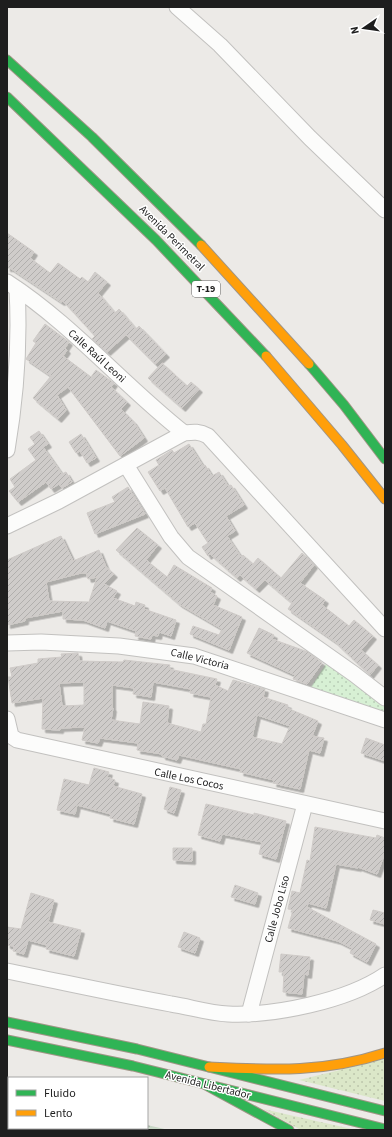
<svg xmlns="http://www.w3.org/2000/svg" width="392" height="1137" font-family="'Source Sans 3',sans-serif">
	<defs>
		<pattern id="grass-dots" width="8" height="8" patternUnits="userSpaceOnUse"><rect width="8" height="8" fill="#dbe7c8"/><path d="M2 2h.1M6 6h.1" fill="none" stroke="#bcc6ab" stroke-width="1.8" stroke-linecap="round"/></pattern>
		<pattern id="cemetery-stones" width="16" height="16" patternUnits="userSpaceOnUse"><rect width="16" height="16" fill="#c7d6c5"/><path d="M2 7V4a2 2 0 0 1 4 0v3zM10 15v-3a2 2 0 0 1 4 0v3z" fill="#aab7a9"/></pattern>
		<pattern id="park-dots" width="8" height="8" patternUnits="userSpaceOnUse"><rect width="8" height="8" fill="#d7f0d4"/><path d="M2 2h.1M6 6h.1" fill="none" stroke="#b8cdb6" stroke-width="1.8" stroke-linecap="round"/></pattern>
		<pattern id="building-hatch" width="6" height="6" patternUnits="userSpaceOnUse"><rect width="6" height="6" fill="#cfccca"/><path d="M-1 1l2-2M0 6l6-6M5 7l2-2" fill="none" stroke="#b1afad"/></pattern>
		<filter id="shadow"><feDropShadow dx="3.5" dy="3.5" stdDeviation="0" flood-color="#0004"/></filter>
	</defs>
	<rect width="100%" height="100%" fill="#eceae7"/>
	<g fill="url(#grass-dots)">
		<polygon points="385,1059 385,1101 299,1080"/>
		<polygon points="263,1109 356,1130 301,1130"/>
	</g>
	<polygon fill="url(#cemetery-stones)" points="7,1094 9,1094 9,1128 147,1128 147,1125 169,1130 7,1130"/>
	<polygon fill="url(#park-dots)" points="327,662 385,706 385,712 311,687"/>
	<g fill="url(#building-hatch)" stroke="#cfcbc8" fill-rule="evenodd" filter="url(#shadow)">
		<polygon points="7,233 34,252 30,258 50,273 58,263 80,279 82,277 88,282 95,272 107,282 98,293 115,313 119,309 136,329 139,326 166,354 155,364 126,335 107,352 92,339 95,336 63,301 61,302 10,268 7,268"/>
		<polygon points="45,324 69,342 65,348 67,350 63,356 91,377 96,370 111,381 114,383 111,387 127,402 121,409 133,421 144,438 120,456 68,387 57,395 66,410 58,419 33,398 51,376 26,359 36,343 33,341"/>
		<polygon points="162,363 187,386 191,382 199,389 182,408 148,378"/>
		<polygon points="39,431 48,444 43,447 62,474 66,472 72,482 62,488 59,484 51,489 46,482 18,502 9,491 15,487 10,479 36,460 28,449 35,444 30,437"/>
		<polygon points="81,434 96,458 87,463 80,451 76,453 69,442"/>
		<polygon points="189,444 203,466 205,465 212,476 219,472 228,486 231,485 244,505 226,516 235,531 227,536 241,557 243,555 253,564 258,558 281,578 302,553 309,559 314,565 300,583 325,600 322,605 349,626 354,620 373,636 361,650 378,665 370,675 334,641 288,609 292,603 265,580 256,589 240,575 237,578 210,554 208,556 202,547 208,543 195,523 188,527 165,488 160,491 148,472 159,465 156,460 172,450 174,453"/>
		<polygon points="128,487 145,514 95,534 87,513 115,502 112,497"/>
		<polygon points="137,528 158,545 146,560 167,577 174,565 212,588 210,592 217,596 213,605 242,617 229,650 190,634 193,626 219,635 222,629 179,604 116,550"/>
		<path d="M61,536L73,561L99,550L106,567L114,574L104,584L117,591L113,598L135,606L136,602L145,605L144,609L176,620L171,636L159,632L158,636L152,635L151,639L135,636L136,631L107,621L105,628L83,620L63,619V611L25,618V621L7,625V560ZM81,573H86L88,579L97,577L89,602L49,601L46,582Z"/>
		<polygon points="259,628 274,635 272,639 308,652 322,663 307,684 293,679 295,675 247,653"/>
		<path d="M78,653L79,661L123,662L124,660L170,665L169,669L217,679L215,685L228,691L233,680L265,689L263,697L288,705L287,708L318,721L312,736L324,738L320,753L309,750L300,789L273,783L274,780L240,772L241,769L179,755L177,760L162,756V754L137,750L138,743L100,738L98,743L82,740L85,727L60,728V730L42,729L43,698L12,703L8,677H12L10,668L38,663V659L62,657L61,654ZM84,682V705L62,706L59,683ZM153,682L191,689L190,693L211,697L206,724H203L201,732L167,723L169,706L143,702L140,724L111,720L113,708L112,707V685L134,688L133,694L151,697ZM257,715L290,726L282,744L252,737Z"/>
		<polygon points="366,738 385,745 385,761 361,753"/>
		<polygon points="94,768 109,772 107,777 115,780 113,786 142,794 134,824 110,818 111,814 77,805 75,814 57,810 64,779 89,785"/>
		<polygon points="170,787 181,790 174,813 164,809"/>
		<polygon points="206,804 254,815 254,813 286,821 276,859 259,854 262,842 222,834 220,841 198,835"/>
		<polygon points="315,827 376,838 377,835 385,838 385,853 377,874 358,867 358,868 336,864 326,908 308,903 307,907 376,944 367,962 350,953 352,948 338,941 288,928 293,910 288,909 292,891 300,893 307,860 310,861"/>
		<polygon points="173,848 192,848 192,861 173,860"/>
		<polygon points="235,885 258,893 255,904 231,897"/>
		<polygon points="31,893 54,900 48,922 81,930 74,956 46,949 47,945 28,940 24,954 13,951 14,946 7,945 7,927 21,929"/>
		<polygon points="373,910 385,913 385,924 370,920"/>
		<polygon points="184,932 200,938 195,953 178,947"/>
		<polygon points="281,954 310,957 308,975 304,974 302,994 283,992 284,972 279,972"/>
	</g>
	<g fill="none" stroke-linecap="round" stroke-linejoin="round">
		<defs>
			<g id="street">
				<polyline points="177,7 220,45 310,138 385,210"/>
				<path d="M7,282C72,324 123,385 184,433"/>
				<path d="M7,450C16,397 20,342 17,289"/>
				<polyline points="126,465 171,537 188,557 354,674 385,698"/>
				<path d="M7,526L59,501L184,433C193,432 199,431 208,436L385,629"/>
				<polyline points="7,643 41,642 119,646 194,656 385,720"/>
				<polyline points="7,719 11,736 17,740 385,821"/>
				<path d="M7,971C62,982 116,994 171,1004C190,1007 209,1013 228,1014C274,1016 347,1001 385,975"/>
				<polyline points="249,1014 305,804"/>
			</g>
			<g id="fast">
				<polyline points="7,60 92,137 201,245"/>
				<polyline points="7,97 156,240 266,356"/>
				<polyline points="309,364 344,405 385,459"/>
				<polyline points="7,1022 137,1049 385,1111"/>
				<polyline points="7,1040 133,1066 385,1129"/>
				<polyline points="204,1084 289,1130"/>
			</g>
			<g id="slow">
				<polyline points="201,245 309,364"/>
				<polyline points="266,356 342,445 385,499"/>
				<path d="M209,1067C273,1070 323,1073 385,1053"/>
			</g>
		</defs>
		<use href="#street" stroke="#c2c1bf" stroke-width="17"/>
		<use href="#fast" stroke="#a09586" stroke-width="11"/>
		<use href="#slow" stroke="#a09586" stroke-width="11"/>
		<use href="#street" stroke="#fcfcfb" stroke-width="15"/>
		<use href="#fast" stroke="#30b455" stroke-width="9"/>
		<use href="#slow" stroke="#ff9f0a" stroke-width="9"/>
	</g>
	<g text-anchor="middle" dominant-baseline="central" stroke-width="3" stroke-linejoin="round" paint-order="stroke">
		<rect fill="#fff" stroke="#626262" stroke-width="1" x="192" y="281" width="28" height="16" rx="3"/>
		<g font-size="10" font-weight="bold" fill="#1e1e1e">
			<text x="206" y="289">T-19</text>
		</g>
		<g font-size="11" fill="#1e1e1e" stroke="#fff">
			<text transform="translate(172 238) rotate(45)">Avenida Perimetral</text>
			<text transform="translate(97 356) rotate(42)">Calle Raúl Leoni</text>
			<text transform="translate(200 659) rotate(14)">Calle Victoria</text>
			<text transform="translate(189 779) rotate(12)">Calle Los Cocos</text>
			<text transform="translate(277 909) rotate(-75)">Calle Jobo Liso</text>
			<text transform="translate(208 1085) rotate(14)">Avenida Libertador</text>
		</g>
	</g>
	<rect width="392" height="1137" fill="none" stroke="#1e1e1e" stroke-width="16"/>
	<rect x="8" y="1077" width="140" height="52" fill="#ffffff" stroke="#a5a5a5"/>
	<rect x="16" y="1090" width="20" height="6" fill="#30b455" stroke="#a5a5a5"/>
	<text x="44" y="1097" font-size="12" fill="#1e1e1e">Fluido</text>
	<rect x="16" y="1110" width="20" height="6" fill="#ff9f0a" stroke="#a5a5a5"/>
	<text x="44" y="1117" font-size="12" fill="#1e1e1e">Lento</text>
	<g transform="translate(364 28) rotate(257)" stroke="#ffffff" stroke-width="3" paint-order="stroke">
	<path d="M0-3L7 15L0 10L-7 15Z" fill="#1e1e1e"/>
	<text y="-6" font-size="11" font-weight="bold" text-anchor="middle" fill="#1e1e1e">N</text>
	</g>
</svg>
